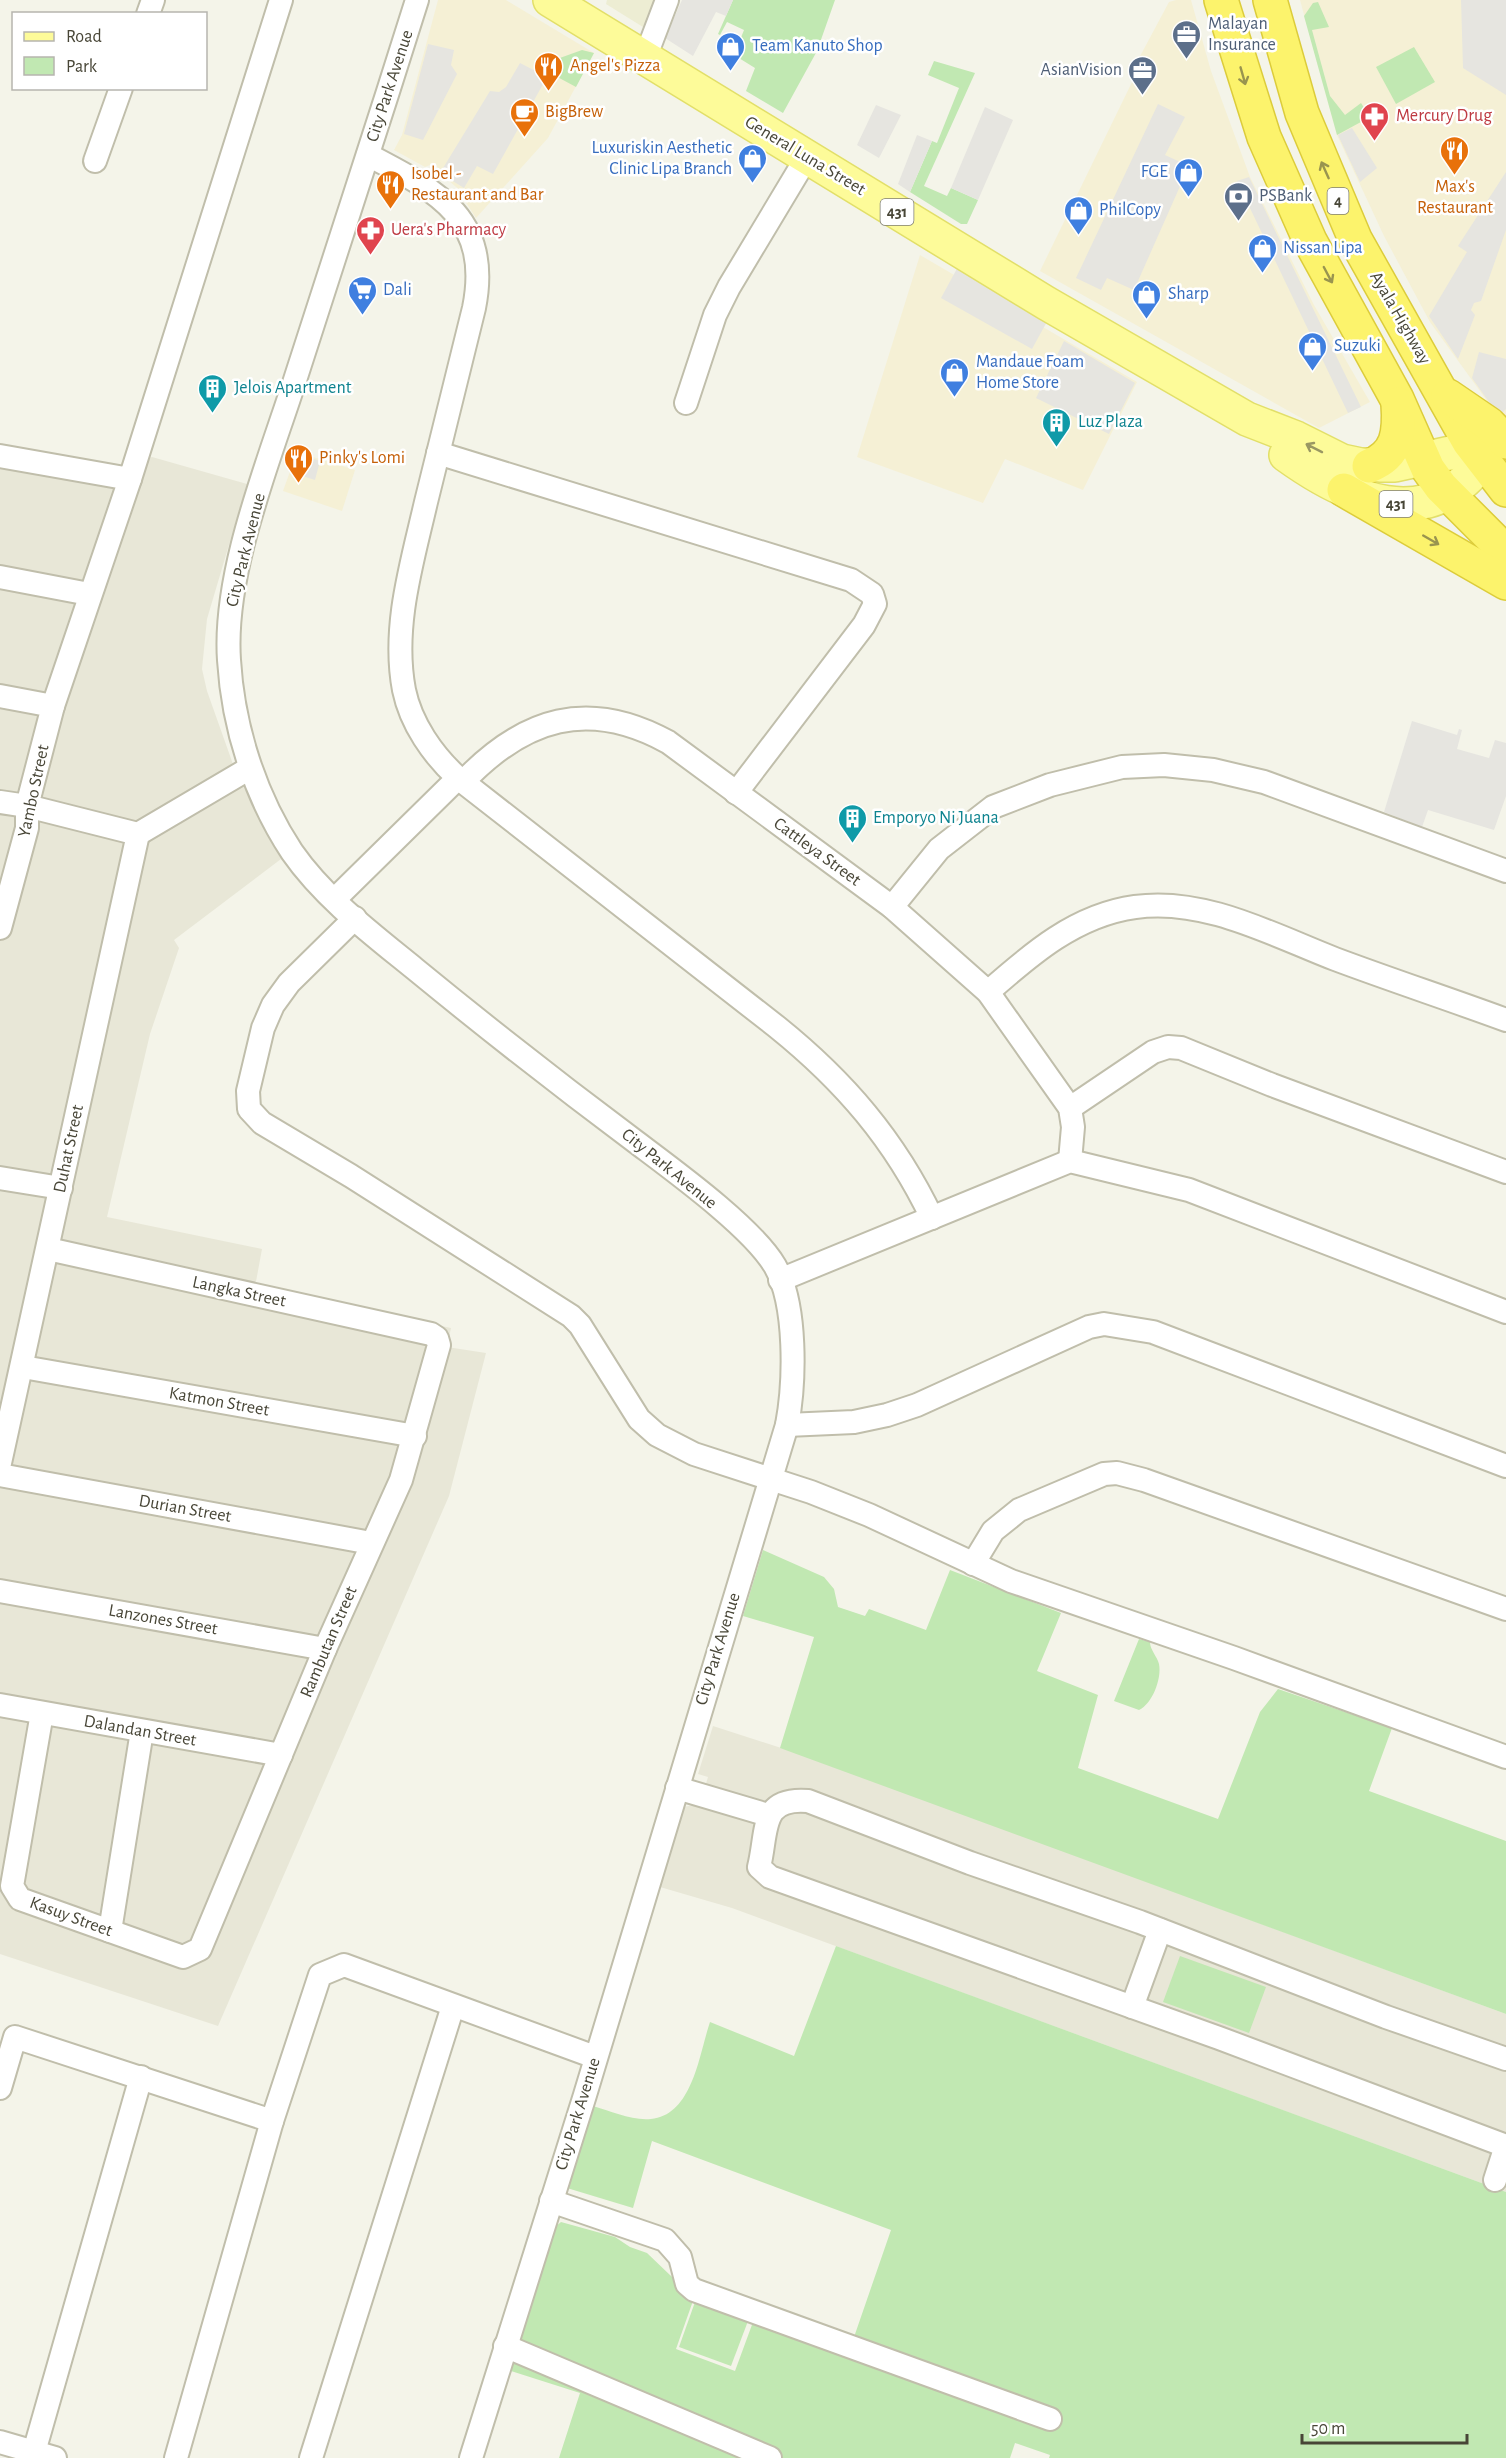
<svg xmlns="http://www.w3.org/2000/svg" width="1506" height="2458" font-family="'Alegreya Sans',sans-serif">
	<rect width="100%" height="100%" fill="#f4f4e9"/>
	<g fill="#e8e7d7">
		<polygon points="0,445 117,466 152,457 247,484 207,619 202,669 207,691 234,767 281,859 174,940 179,948 150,1034 107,1217 262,1249 255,1287 451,1328 447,1347 486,1353 449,1496 218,2026 0,1954"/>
		<polygon points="713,1726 815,1759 1506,2014 1506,2192 732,1908 660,1887 683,1807 700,1804 708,1777 698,1774"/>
	</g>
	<g fill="#f5f0d5">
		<polygon points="438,0 506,0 594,53 548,138 476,218 461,195 462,192 430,165 425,167 394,150 402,135"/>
		<polygon points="1176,0 1191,0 1211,71 1250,177 1314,305 1370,402 1319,428 1040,271 1134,78 1130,75 1169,2"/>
		<polygon points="1300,0 1506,0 1506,427 1430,322 1384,236 1337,135"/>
		<polygon points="920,255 1137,382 1083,490 1005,459 983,503 857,457"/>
		<polygon points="297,452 355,470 342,511 283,491"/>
	</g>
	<polygon fill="#ededd3" points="607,0 655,0 643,27 606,4"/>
	<g fill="#c1e8b2">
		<polygon points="733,0 835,0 817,51 783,113 746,91 755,68 734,55 744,30 727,22 720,35 718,34"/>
		<polygon points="1318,2 1329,27 1312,30 1330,96 1345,115 1361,103 1370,117 1337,135 1304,16 1313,3"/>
		<polygon points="1414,47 1435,82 1396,104 1376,67"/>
		<polygon points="582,50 594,53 576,87 550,73 547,77 541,73 557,59"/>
		<polygon points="934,61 975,73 924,186 947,196 951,188 978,200 967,224 961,224 910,192 932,141 937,143 959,88 928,75"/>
		<polygon points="763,1550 824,1577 834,1589 838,1607 865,1616 869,1609 926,1630 950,1570 1061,1613 1037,1671 1098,1695 1078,1768 1218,1819 1260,1712 1278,1689 1392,1728 1369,1791 1506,1841 1506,2014 780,1748 814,1637 743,1616"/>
		<path d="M1139,1639L1150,1642C1150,1650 1157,1656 1159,1664C1162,1679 1152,1704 1139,1710L1114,1701Z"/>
		<path d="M836,1946L1506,2192V2458H1049L1050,2455L1015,2443L1010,2458H559L580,2393L511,2371L555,2227L561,2222L615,2237L630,2247L647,2253L694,2298L676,2349L735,2371L753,2322L853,2340L891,2230L652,2141L633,2208L567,2188L593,2106C611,2111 632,2121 651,2119C693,2115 699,2054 710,2022L794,2056Z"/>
		<polygon points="1180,1956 1266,1987 1249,2033 1163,2002"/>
		<polygon points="695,2302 748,2321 731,2366 679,2347"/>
	</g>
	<g fill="#e6e5e0">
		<polygon points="682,0 733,0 726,16 716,12 693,56 665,38"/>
		<polygon points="1461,0 1506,0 1506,95 1463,68"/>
		<polygon points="428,44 454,50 451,65 457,74 423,140 404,134"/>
		<polygon points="520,63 547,77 493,174 477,166 464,188 440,173 490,91 499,92 506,87"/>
		<polygon points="1158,104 1185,117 1165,155 1189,166 1134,290 1107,278 1101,290 1076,278"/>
		<polygon points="876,105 901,115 879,158 857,145"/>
		<polygon points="985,107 1013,120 978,200 951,188"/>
		<polygon points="1352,128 1377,168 1360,182 1338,135"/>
		<polygon points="917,135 932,141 910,192 898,184"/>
		<polygon points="1506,172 1506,230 1481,301 1474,303 1471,310 1475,315 1458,359 1429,316 1467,252 1458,246"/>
		<polygon points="1249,177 1361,407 1348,413 1237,181"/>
		<polygon points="966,252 1055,307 1032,349 941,298"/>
		<polygon points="1064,341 1135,383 1109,434 1036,398"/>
		<polygon points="1479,352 1506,359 1506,409 1499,416 1472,378"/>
		<polygon points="296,453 320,461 315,480 290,472"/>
		<polygon points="1412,721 1457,735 1459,729 1462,730 1457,749 1489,758 1495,740 1506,743 1506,796 1494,830 1428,810 1422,827 1384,812"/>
	</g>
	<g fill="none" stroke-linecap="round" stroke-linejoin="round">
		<defs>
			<g id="street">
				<path d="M417,0C377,127 336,254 295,380C268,464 223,573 229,660C233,727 255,796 292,852C324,898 372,934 415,969C487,1028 561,1086 636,1142C673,1170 752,1227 775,1266C797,1305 795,1382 787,1425L585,2095L471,2458"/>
				<polyline points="148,14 153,0"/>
				<polyline points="645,58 667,0"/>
				<path d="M368,155C437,191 492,218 474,308C458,372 442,437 426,502C412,563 392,627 404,690C411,724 433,755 458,778L777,1027C844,1081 895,1140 932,1218"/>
				<polyline points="95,161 121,88"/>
				<polyline points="686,403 715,315 729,287 807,157"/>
				<polyline points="438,453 851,580 872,594 875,604 864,625 736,793"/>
				<polyline points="0,456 130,479 281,0"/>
				<polyline points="0,577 89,594"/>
				<polyline points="0,696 53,706 27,806 27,828 0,928"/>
				<polyline points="53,706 130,479"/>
				<path d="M463,782C524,718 588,698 668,742L892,907L988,992L1070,1108L1073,1127L1070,1161"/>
				<polyline points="0,802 27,806 138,834 250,768"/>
				<polyline points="335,899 458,778"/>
				<polyline points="892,907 939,849 993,807 1050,785 1122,767 1164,765 1213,770 1264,782 1506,871"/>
				<polyline points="355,918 289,983 273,1005 263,1028 248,1091 249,1109 262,1123 351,1176 571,1316 580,1325 639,1419 657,1435 694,1454 811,1492 869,1515 1011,1581 1234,1658 1506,1757"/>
				<path d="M988,992C1031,954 1076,915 1135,907C1204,897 1273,935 1335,959C1391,980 1449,999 1506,1020"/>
				<polyline points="1070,1108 1153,1052 1168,1047 1181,1048 1272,1085 1506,1172"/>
				<polyline points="0,1178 61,1188"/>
				<polyline points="780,1280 1070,1161 1189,1190 1506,1312"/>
				<polyline points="23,1367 415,1436"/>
				<polyline points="787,1425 854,1422 887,1415 917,1405 1089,1327 1104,1324 1153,1332 1506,1466"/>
				<polyline points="0,1463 138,834"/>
				<polyline points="0,1475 371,1543"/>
				<polyline points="973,1564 993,1531 1019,1510 1104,1474 1117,1473 1144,1480 1506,1609"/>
				<polyline points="0,1591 325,1649"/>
				<polyline points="0,1705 281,1755"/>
				<polyline points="42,1713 12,1886 20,1899 183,1957 200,1949 325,1649 401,1480 439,1345 437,1338 431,1334 48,1249"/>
				<polyline points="677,1788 768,1815"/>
				<polyline points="110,1931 142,1731"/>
				<polyline points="1132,2007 1160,1930"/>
				<path d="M1506,2059L1386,2017L1140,1922L970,1863L808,1801C759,1797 768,1831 759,1867L770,1877L1219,2038L1506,2146"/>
				<polyline points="0,2088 15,2037 272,2121"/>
				<polyline points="1495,2180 1506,2146"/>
				<polyline points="551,2201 665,2240 680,2257 687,2284 694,2290 1050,2419"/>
				<polyline points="505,2346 770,2458"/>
				<polyline points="0,2442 55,2458"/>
				<polyline points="34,2452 141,2077"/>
				<polyline points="176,2458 272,2121 320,1975 344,1965 595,2057"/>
				<polyline points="311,2458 453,2006"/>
			</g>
			<g id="primary">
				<polyline points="550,0 1046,303 1247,419 1296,438 1342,461 1361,465 1395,465 1459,451 1471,451 1479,456"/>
				<path d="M1286,455C1347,499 1427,536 1483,461"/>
			</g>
			<g id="highway">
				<polyline points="1221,0 1264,137 1310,241 1397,399 1428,469 1441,487 1506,552"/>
				<polyline points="1270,0 1302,113 1355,239 1469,442 1506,490"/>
				<polyline points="1448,396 1489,424 1506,442"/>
				<path d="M1369,466C1398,455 1400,432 1398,404"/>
				<polyline points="1344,490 1506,583"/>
			</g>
		</defs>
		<use href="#street" stroke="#c0beab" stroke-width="26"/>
		<use href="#primary" stroke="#e2df69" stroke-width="36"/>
		<use href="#highway" stroke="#dccc3b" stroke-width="36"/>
		<use href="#street" stroke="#fff" stroke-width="22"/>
		<use href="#primary" stroke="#fdfb99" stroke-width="33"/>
		<use href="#highway" stroke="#fcf36c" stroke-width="33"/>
	</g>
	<defs><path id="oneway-shaft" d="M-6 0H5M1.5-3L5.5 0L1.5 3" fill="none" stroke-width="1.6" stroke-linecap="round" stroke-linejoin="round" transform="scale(1.5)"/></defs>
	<g stroke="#99944f">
		<use href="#oneway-shaft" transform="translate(1243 76) rotate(74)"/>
		<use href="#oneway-shaft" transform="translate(1325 170) rotate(-114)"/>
		<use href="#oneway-shaft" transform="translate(1328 275) rotate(62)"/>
		<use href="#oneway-shaft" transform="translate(1431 540) rotate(30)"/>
	</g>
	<use stroke="#999763" href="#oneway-shaft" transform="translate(1314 448) rotate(-153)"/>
	<defs>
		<symbol id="office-pin" viewBox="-11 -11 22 30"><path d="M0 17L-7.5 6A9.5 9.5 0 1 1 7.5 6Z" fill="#5c6f8a" stroke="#fff"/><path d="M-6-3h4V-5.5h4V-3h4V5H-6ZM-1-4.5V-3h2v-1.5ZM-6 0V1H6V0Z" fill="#fff"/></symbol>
		<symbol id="shop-pin" viewBox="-11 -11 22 30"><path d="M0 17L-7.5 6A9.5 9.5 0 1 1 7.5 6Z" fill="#3f7fe0" stroke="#fff"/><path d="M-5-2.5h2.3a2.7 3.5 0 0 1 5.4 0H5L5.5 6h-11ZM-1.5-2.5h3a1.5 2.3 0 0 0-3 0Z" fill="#fff"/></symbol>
		<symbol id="restaurant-pin" viewBox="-11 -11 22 30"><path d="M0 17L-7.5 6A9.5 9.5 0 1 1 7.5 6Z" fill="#e8710a" stroke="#fff"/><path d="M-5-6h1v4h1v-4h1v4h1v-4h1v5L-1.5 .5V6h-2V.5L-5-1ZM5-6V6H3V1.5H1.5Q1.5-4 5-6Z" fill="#fff"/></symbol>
		<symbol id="cafe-pin" viewBox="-11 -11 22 30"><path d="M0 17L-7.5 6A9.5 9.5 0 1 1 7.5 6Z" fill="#e8710a" stroke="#fff"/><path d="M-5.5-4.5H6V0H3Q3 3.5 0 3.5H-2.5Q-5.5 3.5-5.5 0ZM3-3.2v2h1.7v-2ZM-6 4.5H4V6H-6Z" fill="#fff"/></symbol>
		<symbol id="pharmacy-pin" viewBox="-11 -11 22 30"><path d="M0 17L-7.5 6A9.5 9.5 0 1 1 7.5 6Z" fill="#e0444e" stroke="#fff"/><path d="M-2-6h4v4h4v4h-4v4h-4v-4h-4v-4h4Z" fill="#fff"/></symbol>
		<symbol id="bank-pin" viewBox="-11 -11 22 30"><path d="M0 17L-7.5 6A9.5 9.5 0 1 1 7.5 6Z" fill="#5c6f8a" stroke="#fff"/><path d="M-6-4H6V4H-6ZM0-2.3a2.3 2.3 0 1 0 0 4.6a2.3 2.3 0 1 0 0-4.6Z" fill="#fff"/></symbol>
		<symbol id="supermarket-pin" viewBox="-11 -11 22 30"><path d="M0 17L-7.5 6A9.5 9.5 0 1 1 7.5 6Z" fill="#3f7fe0" stroke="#fff"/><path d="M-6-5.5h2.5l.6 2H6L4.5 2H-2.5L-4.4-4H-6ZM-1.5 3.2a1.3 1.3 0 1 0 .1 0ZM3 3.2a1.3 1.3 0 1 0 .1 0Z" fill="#fff"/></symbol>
		<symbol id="building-pin" viewBox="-11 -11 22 30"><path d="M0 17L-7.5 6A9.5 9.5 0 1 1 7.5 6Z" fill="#0f9aa8" stroke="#fff"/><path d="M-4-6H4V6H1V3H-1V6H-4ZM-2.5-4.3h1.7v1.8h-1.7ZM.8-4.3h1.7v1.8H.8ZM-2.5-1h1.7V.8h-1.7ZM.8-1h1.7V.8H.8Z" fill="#fff"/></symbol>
	</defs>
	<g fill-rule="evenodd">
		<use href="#office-pin" x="1170" y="18" width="33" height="45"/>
		<use href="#shop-pin" x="714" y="30" width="33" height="45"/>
		<use href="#restaurant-pin" x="532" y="50" width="33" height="45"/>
		<use href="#office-pin" x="1126" y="54" width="33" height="45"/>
		<use href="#cafe-pin" x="508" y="96" width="33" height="45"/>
		<use href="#pharmacy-pin" x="1358" y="100" width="33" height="45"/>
		<use href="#restaurant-pin" x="1438" y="134" width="33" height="45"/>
		<use href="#shop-pin" x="736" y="142" width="33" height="45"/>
		<use href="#shop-pin" x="1172" y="156" width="33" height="45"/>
		<use href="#restaurant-pin" x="374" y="168" width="33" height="45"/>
		<use href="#bank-pin" x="1222" y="180" width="33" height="45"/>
		<use href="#shop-pin" x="1062" y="194" width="33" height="45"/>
		<use href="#pharmacy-pin" x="354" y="214" width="33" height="45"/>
		<use href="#shop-pin" x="1246" y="232" width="33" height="45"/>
		<use href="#supermarket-pin" x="346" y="274" width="33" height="45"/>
		<use href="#shop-pin" x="1130" y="278" width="33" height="45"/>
		<use href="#shop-pin" x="1296" y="330" width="33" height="45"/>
		<use href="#shop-pin" x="938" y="356" width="33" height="45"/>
		<use href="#building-pin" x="196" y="372" width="33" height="45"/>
		<use href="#building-pin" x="1040" y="406" width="33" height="45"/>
		<use href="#restaurant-pin" x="282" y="442" width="33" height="45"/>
		<use href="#building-pin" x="836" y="802" width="33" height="45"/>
	</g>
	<g text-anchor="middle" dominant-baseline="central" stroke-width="5" stroke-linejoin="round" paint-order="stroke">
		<g fill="#fff" stroke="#7f7e73" stroke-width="1.5">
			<rect x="1327.5" y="188" width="21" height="26" rx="4.5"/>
			<rect x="880.5" y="199" width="33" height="26" rx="4.5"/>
			<rect x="1379.5" y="491" width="33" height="26" rx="4.5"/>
		</g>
		<g font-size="16" font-weight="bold" fill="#484637">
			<text x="1338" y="201">4</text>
			<text x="897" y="212">431</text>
			<text x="1396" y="504">431</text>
		</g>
		<g font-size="18" fill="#4e5e75" stroke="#fff" text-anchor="start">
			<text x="1208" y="24">Malayan<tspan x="1208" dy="21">Insurance</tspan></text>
			<text x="1122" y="70" text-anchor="end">AsianVision</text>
			<text x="1259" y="196">PSBank</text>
		</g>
		<g font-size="18" fill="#366cbe" stroke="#fff" text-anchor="start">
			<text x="752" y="46">Team Kanuto Shop</text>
			<text x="732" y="148" text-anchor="end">Luxuriskin Aesthetic<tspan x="732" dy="21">Clinic Lipa Branch</tspan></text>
			<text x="1168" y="172" text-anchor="end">FGE</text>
			<text x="1099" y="210">PhilCopy</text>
			<text x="1283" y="248">Nissan Lipa</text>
			<text x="383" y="290">Dali</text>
			<text x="1168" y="294">Sharp</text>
			<text x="1334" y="346">Suzuki</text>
			<text x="976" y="362">Mandaue Foam<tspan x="976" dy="21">Home Store</tspan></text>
		</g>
		<g font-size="18" fill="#c56008" stroke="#fff" text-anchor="start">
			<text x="570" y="66">Angel's Pizza</text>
			<text x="545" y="112">BigBrew</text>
			<text x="411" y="174">Isobel -<tspan x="411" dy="21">Restaurant and Bar</tspan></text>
			<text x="1455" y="187" text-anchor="middle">Max's<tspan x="1455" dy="21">Restaurant</tspan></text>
			<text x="319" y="458">Pinky's Lomi</text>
		</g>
		<g font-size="18" fill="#484637" stroke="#fff">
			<text transform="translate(390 86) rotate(-72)">City Park Avenue</text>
			<text transform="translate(805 156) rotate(31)">General Luna Street</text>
			<text transform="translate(1400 318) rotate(60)">Ayala Highway</text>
			<text transform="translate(246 550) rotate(-76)">City Park Avenue</text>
			<text transform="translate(34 791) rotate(-78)">Yambo Street</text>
			<text transform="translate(817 852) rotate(36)">Cattleya Street</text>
			<text transform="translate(69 1149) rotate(-78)">Duhat Street</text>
			<text transform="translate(669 1169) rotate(39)">City Park Avenue</text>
			<text transform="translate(239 1292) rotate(12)">Langka Street</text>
			<text transform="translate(219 1402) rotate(10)">Katmon Street</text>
			<text transform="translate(185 1509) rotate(10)">Durian Street</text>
			<text transform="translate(163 1620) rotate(10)">Lanzones Street</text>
			<text transform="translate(329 1642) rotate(-67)">Rambutan Street</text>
			<text transform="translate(718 1649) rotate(-73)">City Park Avenue</text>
			<text transform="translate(140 1731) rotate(10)">Dalandan Street</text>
			<text transform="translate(71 1917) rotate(20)">Kasuy Street</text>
			<text transform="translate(578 2114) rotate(-73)">City Park Avenue</text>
		</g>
		<g font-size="18" fill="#be3a42" stroke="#fff" text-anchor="start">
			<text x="1396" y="116">Mercury Drug</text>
			<text x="391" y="230">Uera's Pharmacy</text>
		</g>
		<g font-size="18" fill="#0d838f" stroke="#fff" text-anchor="start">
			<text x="234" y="388">Jelois Apartment</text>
			<text x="1078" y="422">Luz Plaza</text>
			<text x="873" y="818">Emporyo Ni Juana</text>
		</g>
	</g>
	<rect x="12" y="12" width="195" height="78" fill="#ffffff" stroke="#b6b5af" stroke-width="1.5"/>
	<rect x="24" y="32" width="30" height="9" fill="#fdfb99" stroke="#b6b5af" stroke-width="1.5"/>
	<text x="66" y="42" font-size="18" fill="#484637">Road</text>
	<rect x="24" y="57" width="30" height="18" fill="#c1e8b2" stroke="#b6b5af" stroke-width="1.5"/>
	<text x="66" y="72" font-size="18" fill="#484637">Park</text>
	<path d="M1302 2434v9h165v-9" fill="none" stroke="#484637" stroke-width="3"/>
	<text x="1311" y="2434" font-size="18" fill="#484637" stroke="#ffffff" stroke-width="4.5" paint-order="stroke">50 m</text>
</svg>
